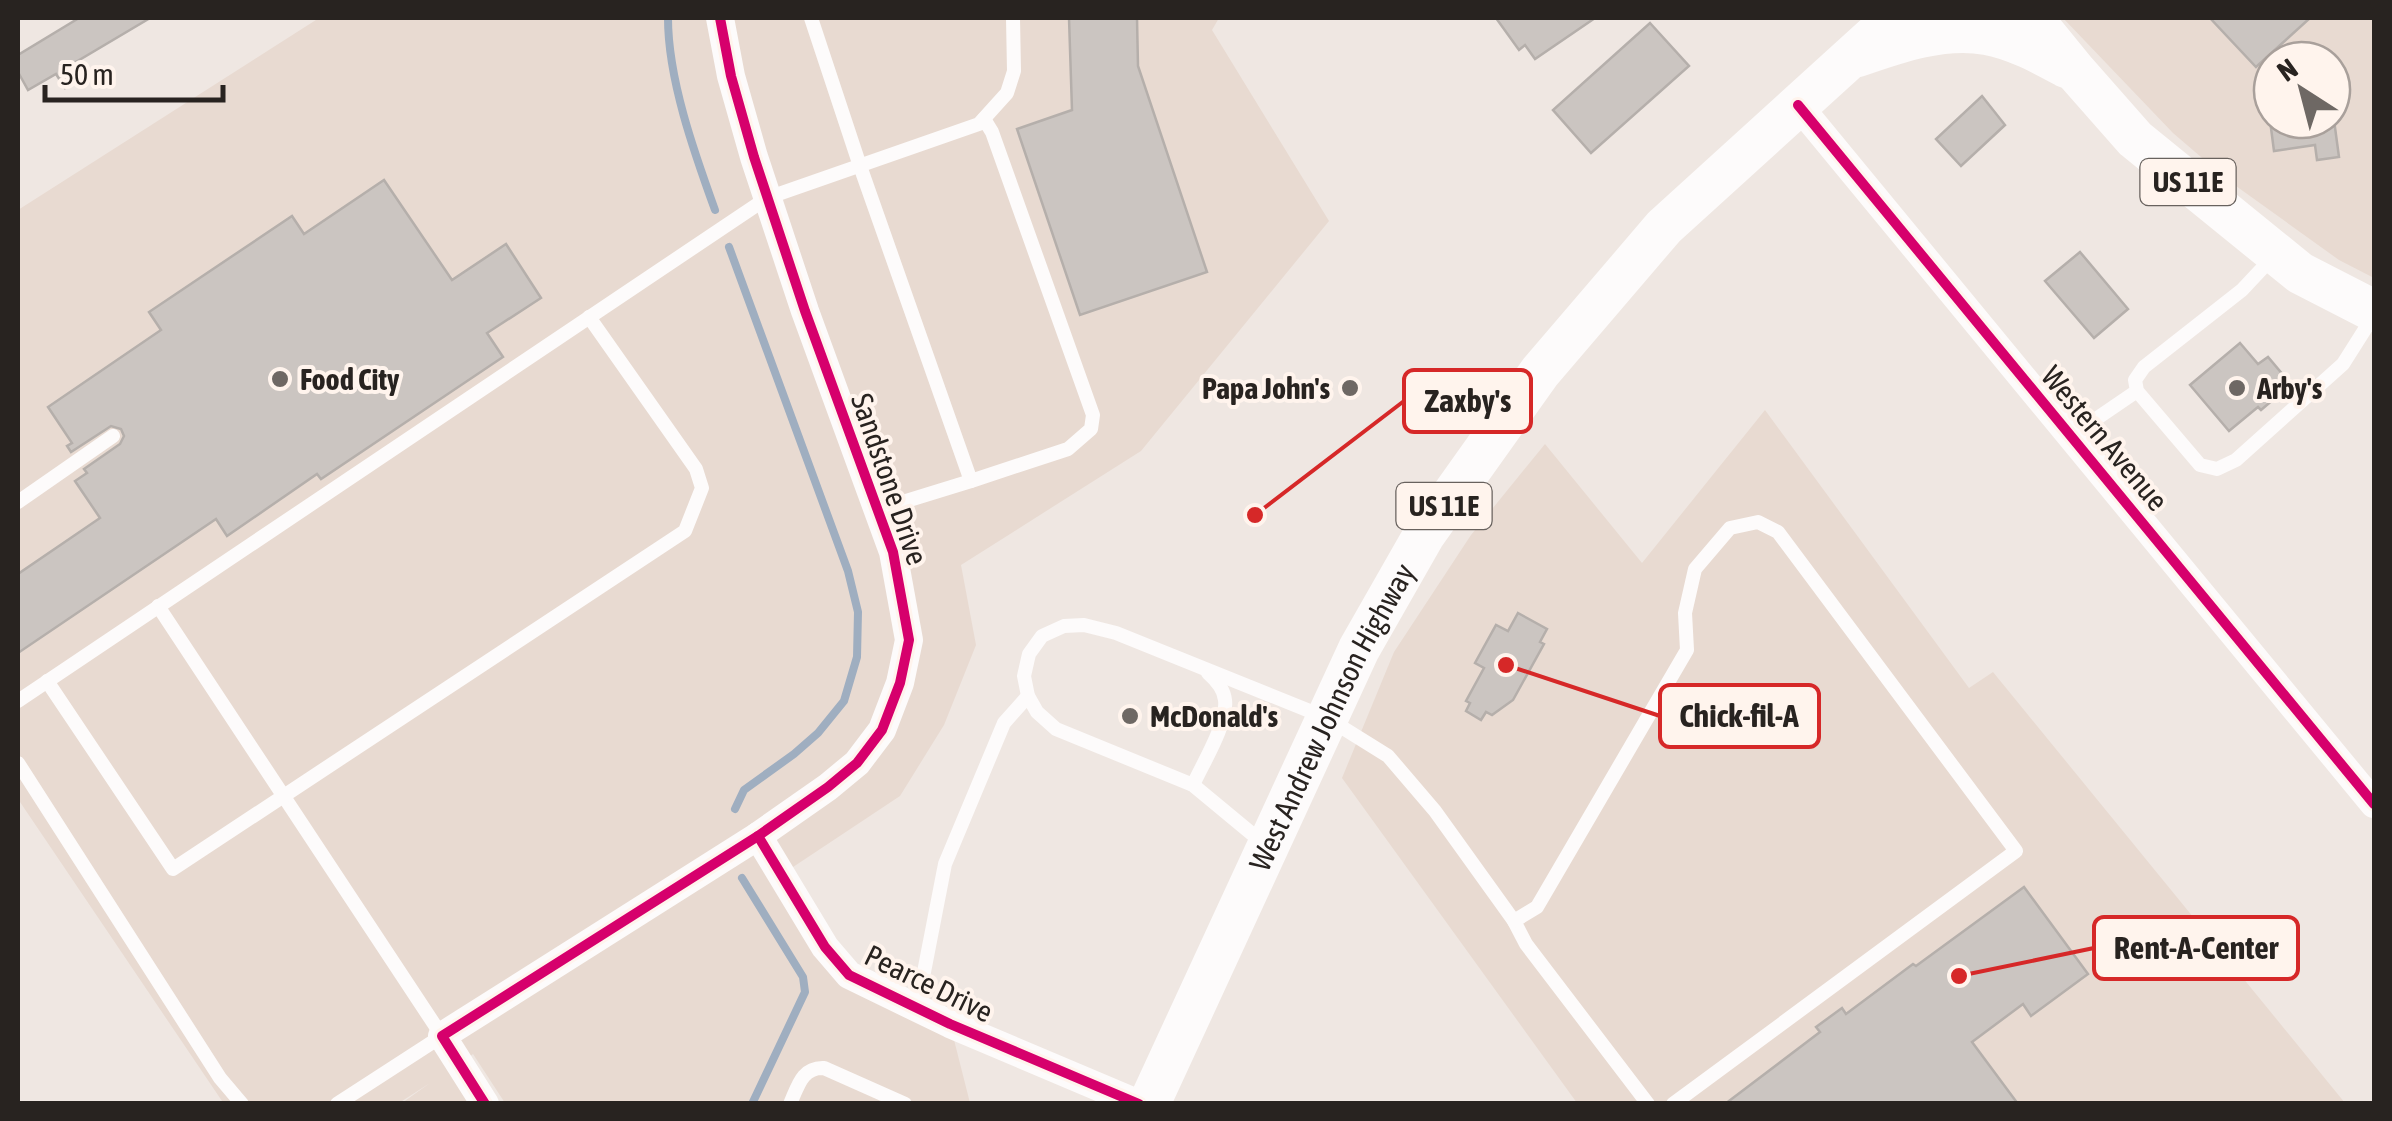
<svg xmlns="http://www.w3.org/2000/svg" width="2392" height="1121" font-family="'Asap Condensed',sans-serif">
	<rect width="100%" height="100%" fill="#efe7e2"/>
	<g fill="#e8dad1" fill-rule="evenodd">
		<polygon points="319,18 1219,18 1212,30 1329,221 1141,451 961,565 976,645 944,725 900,796 781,875 825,947 950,1024 970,1103 505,1103 473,1054 460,1064 486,1103 402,1103 430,1083 399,1103 224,1104 18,799 18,210"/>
		<path d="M2063,18H2374V278L2339,260L2229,181L2173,133ZM2272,60H2332V120H2272Z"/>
		<polygon points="1765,410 1969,688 1993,672 2345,1103 1577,1103 1342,778 1394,652 1471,535 1545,444 1642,563"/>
	</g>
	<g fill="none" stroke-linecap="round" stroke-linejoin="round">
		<g stroke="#9faec0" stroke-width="8">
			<path d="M668,18C668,79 694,152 715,210"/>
			<polyline points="729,247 848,571 858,612 857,657 844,701 818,733 794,754 744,790 735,809"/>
			<polyline points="742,878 803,977 805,992 752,1104"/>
		</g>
	</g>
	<g fill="#cbc5c1" stroke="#b5afab" stroke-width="2.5">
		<polygon points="79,18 150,18 76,62 84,77 65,88 56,74 28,90 18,72 18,55"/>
		<polygon points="1069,18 1137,18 1138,66 1207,272 1080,315 1017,129 1072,110"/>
		<polygon points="1496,18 1595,18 1535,59 1525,45 1519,50"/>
		<polygon points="2210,18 2310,18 2256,67"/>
		<polygon points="1650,23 1689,66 1591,153 1553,110"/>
		<polygon points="1982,96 2005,125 1961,166 1936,139"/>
		<polygon points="2311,120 2334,120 2339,157 2317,160 2315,145 2274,151 2271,128 2312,122"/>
		<polygon points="384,180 452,280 506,244 541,298 487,333 503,357 321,479 317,474 227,536 216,519 18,653 18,574 100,518 75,481 87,473 84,469 120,444 124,436 121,429 111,426 71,452 67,446 72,443 48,407 161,330 149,312 292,216 304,234"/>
		<polygon points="2080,252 2128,309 2094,338 2045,281"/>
		<polygon points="2240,343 2258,364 2268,357 2289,382 2279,390 2281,393 2261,410 2258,407 2229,431 2190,385"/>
		<polygon points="1518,613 1547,629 1540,642 1544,644 1513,700 1492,715 1486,712 1481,720 1466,711 1470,703 1466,701 1484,668 1475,663 1496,625 1508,631"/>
		<polygon points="2024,887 2088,974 2031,1016 2023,1004 1972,1042 2018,1104 1725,1104 1820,1032 1816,1027 1842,1008 1846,1014 1913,964 1916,966"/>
	</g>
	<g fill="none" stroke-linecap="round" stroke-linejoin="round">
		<g stroke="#fdfbfb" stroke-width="14">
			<polyline points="811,18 860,166 971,481 877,510"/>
			<polyline points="2272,258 2242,290 2144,367 2135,380 2137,391 2200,465 2217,469 2236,460 2343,364 2374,315"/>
			<polyline points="2071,436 2137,391"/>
			<polyline points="971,481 1068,449 1091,429 1093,415 992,132 984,119"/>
			<polyline points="18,502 113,436"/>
			<polyline points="158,606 442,1036 337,1104"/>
			<polyline points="47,681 173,869 685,531 702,488 696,469 589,317"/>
			<polyline points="18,701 767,198 979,124 1007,93 1014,71 1013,18"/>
			<polyline points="18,763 220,1078 242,1104"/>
			<path d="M1193,785C1203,763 1228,723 1225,700C1224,689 1216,680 1208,673"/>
			<polyline points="1263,843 1193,785 1056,729 1037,712 1028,696 1024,676 1029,654 1042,636 1064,626 1084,625 1116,633 1327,718 1388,756 1435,811 1514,921 1526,944 1648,1104"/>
			<polyline points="1514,921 1537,907 1687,650 1685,613 1695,569 1730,528 1758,522 1778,532 2016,851 1673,1104"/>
			<polyline points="917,1008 945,864 1004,723 1028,696"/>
			<path d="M790,1104C798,1086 802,1067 824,1068L905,1104"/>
		</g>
		<g stroke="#fdfbfb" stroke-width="28">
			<polyline points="1798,105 2374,804"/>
			<polyline points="758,836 825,947 849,975 950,1024 1139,1104"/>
			<polyline points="485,1104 442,1036 758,836 828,787 857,763 882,730 900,683 909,640 893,552 805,311 754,157 731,76 720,18"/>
		</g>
		<g stroke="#fdfbfb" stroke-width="42">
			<polyline points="2032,18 2076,72 2135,139 2300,273 2374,311"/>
			<path d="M1858,56C1898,42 1944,26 1987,34C2015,39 2042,54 2066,67"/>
			<path id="s1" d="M1149,1104L1359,649L1424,535L1540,372L1664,227L1894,18"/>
		</g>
		<defs>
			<g id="cycleway">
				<polyline points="1798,105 2374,804"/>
				<polyline points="758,836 825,947 849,975 950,1024 1139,1104"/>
				<polyline points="485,1104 442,1036 758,836 828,787 857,763 882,730 900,683 909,640 893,552 805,311 754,157 731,76 720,18"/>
			</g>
		</defs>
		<use href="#cycleway" stroke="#fff4ed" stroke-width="16"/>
		<use href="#cycleway" stroke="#d6006c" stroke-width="10"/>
	</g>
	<g fill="#6e6864" stroke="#fff4ed" stroke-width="4">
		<circle cx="280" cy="379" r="10"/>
		<circle cx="1350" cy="388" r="10"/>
		<circle cx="2237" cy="388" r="10"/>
		<circle cx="1130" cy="716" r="10"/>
	</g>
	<g text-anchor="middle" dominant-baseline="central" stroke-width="8" stroke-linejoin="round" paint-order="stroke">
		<g fill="#fff4ed" stroke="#68625e" stroke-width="2.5">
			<rect x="2140.5" y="159" width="95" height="46" rx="8"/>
			<rect x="1396.5" y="483" width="95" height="46" rx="8"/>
		</g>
		<g font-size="28" font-weight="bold" fill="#282320">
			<text x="2188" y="182">US 11E</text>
			<text x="1444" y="506">US 11E</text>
		</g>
		<g font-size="30" font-weight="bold" fill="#282320" stroke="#fff4ed" text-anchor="start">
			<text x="300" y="379">Food City</text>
			<text x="1330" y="388" text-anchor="end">Papa John's</text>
			<text x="2257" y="388">Arby's</text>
			<text x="1150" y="716">McDonald's</text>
		</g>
		<g font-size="30" fill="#282320" stroke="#fff4ed">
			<text transform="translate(2105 438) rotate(50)">Western Avenue</text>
			<text transform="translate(890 479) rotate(71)">Sandstone Drive</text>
			<text stroke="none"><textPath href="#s1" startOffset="428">West Andrew Johnson Highway</textPath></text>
			<text transform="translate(929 983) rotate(26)">Pearce Drive</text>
		</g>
	</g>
	<path fill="none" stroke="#d62828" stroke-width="4" d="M1255 515L1404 401M1506 665L1660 716M1959 976L2094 948"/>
	<g fill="#d62828" stroke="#fff4ed" stroke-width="4">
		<circle cx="1255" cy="515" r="10"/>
		<circle cx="1506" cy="665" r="10"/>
		<circle cx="1959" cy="976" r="10"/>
	</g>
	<g fill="#fff4ed" stroke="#d62828" stroke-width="4">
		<rect x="1404" y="370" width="127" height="62" rx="10"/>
		<rect x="1660" y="685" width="159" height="62" rx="10"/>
		<rect x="2094" y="917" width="204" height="62" rx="10"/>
	</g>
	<g font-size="32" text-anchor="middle" font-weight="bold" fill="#282320">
		<text x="1468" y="412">Zaxby's</text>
		<text x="1739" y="727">Chick-fil-A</text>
		<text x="2196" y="959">Rent-A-Center</text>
	</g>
	<rect width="2392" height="1121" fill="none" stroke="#282320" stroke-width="40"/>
	<g transform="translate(2302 90) rotate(324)"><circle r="48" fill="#fff4ed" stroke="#a9a09b" stroke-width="2.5"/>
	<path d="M0-8L18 38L0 25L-18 38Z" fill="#6e6864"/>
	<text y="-15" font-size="28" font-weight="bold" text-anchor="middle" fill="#282320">N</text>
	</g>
	<path d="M45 85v15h178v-15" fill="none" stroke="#282320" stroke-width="5"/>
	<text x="60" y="85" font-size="30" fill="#282320" stroke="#fff4ed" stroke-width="8" paint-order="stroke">50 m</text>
</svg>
